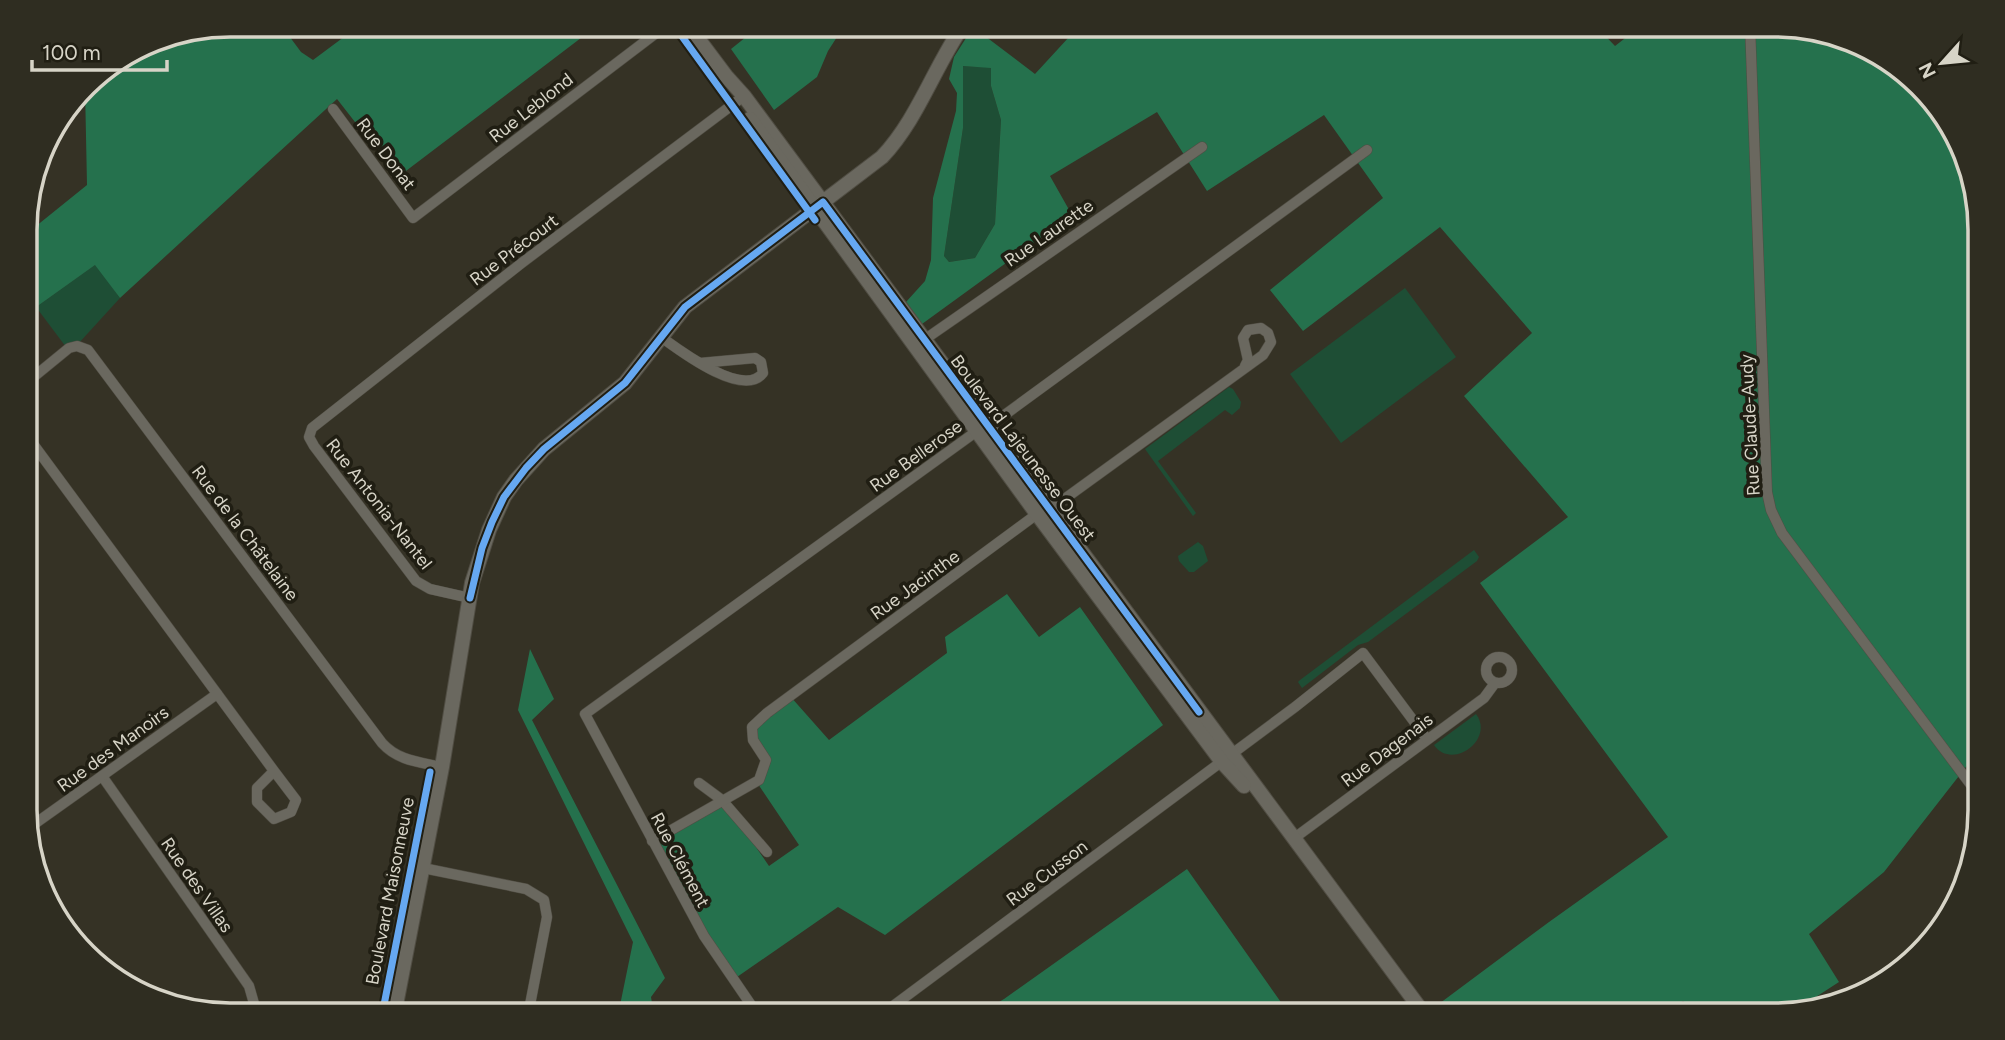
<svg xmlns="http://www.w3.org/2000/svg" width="2005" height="1040" font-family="Figtree,sans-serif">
	<rect width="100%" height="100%" fill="#353225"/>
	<g fill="#1e4e35">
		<polygon points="963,66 991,67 991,86 1001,120 995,224 975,258 949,262 944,256 963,128"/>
		<polygon points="96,264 120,298 78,344 66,347 36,307"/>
		<polygon points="1405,288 1456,357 1341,443 1290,374"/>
		<polygon points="1229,387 1233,389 1241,402 1240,408 1232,415 1225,410 1158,461 1196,513 1193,516 1145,449"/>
		<polygon points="1198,542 1203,546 1208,561 1194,572 1189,572 1179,561 1178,556"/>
		<polygon points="1474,550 1479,557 1477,561 1368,642 1358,645 1302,688 1298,682 1300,680"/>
		<path d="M1476,714C1495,739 1452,771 1434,745Z"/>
	</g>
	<g fill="#25714d" fill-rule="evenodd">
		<path d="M1081,24H1594L1615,46L1642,25L1775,24L1866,46L1946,116L1979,204L1980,749L1884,872L1809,934L1839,982L1788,1015H1703L1683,1001L1664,1015H1424L1549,922L1668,837L1480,583L1568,517L1464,396L1532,333L1440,227L1303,331L1270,290L1383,198L1324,115L1207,191L1157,112L1050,176L1072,215L922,324L906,302L925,281L931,260L933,198L956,111L957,93L949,79L954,57L973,27L1035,74ZM963,66L991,68V86L1001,120L995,224L975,258L949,262L944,256L963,128Z"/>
		<polygon points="230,25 281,25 301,52 313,60 360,25 598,25 398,177 337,99 120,298 95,265 25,315 25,235 87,185 85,88 94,76 152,40"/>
		<polygon points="761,25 761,24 855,25 837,37 828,51 817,77 774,110 731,49"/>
		<polygon points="1007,594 1039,637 1080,607 1163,725 885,935 838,907 737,977 705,939 652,841 725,802 769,866 799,845 756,781 765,758 753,728 790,696 829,740 947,653 945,637"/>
		<polygon points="530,649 554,699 532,720 665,978 651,997 654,1015 618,1015 633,942 518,710"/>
		<polygon points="1187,869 1290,1015 977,1015 1004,999"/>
	</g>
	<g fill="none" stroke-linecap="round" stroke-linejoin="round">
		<defs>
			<g id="street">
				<polyline points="1750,24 1767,492 1771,510 1782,533 1980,797"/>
				<polyline points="333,109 413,218 668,24"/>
				<path d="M661,337C679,350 743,399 763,373L761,362L755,358L700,363"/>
				<polyline points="921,342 1202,147"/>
				<path d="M25,384L69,348L77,346L88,350L382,743C398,761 420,762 442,767"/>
				<polyline points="25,433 274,771 296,800 291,812 274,819 257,802 257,788 274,771"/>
				<polyline points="470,598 430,589 416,581 314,446 309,437 312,428 523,262 744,96"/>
				<circle cx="1499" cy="670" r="13"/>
				<polyline points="102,776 249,986 255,1007 251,1015"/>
				<polyline points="699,783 722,800 767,852"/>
				<polyline points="26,830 217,694"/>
				<polyline points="1293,839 1484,698 1495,683"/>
				<polyline points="652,841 759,780 766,760 753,740 752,727 767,713 1037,514 1063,500 1263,355 1271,342 1268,333 1261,328 1248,330 1243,338 1248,360 1245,366"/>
				<polyline points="423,868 526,889 544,900 547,917 528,1015"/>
				<polyline points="758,1015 704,936 585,714 977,431 988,427 1367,150"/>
				<polyline points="881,1015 1295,707 1363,653 1427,739"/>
			</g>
			<g id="secondary">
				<polyline points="687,24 726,76 744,96 1425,1015"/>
				<polyline points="750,119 1037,514 1222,762 1244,786"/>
				<path d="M394,1015L442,767L472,583L489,530L504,497L516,480L544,449L625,383L685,307L882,157C918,119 934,67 964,24"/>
			</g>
		</defs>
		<use href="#street" stroke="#504d43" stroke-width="11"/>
		<use href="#secondary" stroke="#504d43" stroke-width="16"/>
		<use href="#street" stroke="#6a685f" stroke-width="10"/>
		<use href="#secondary" stroke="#6a685f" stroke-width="14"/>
		<defs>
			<g id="cycleway">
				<polyline points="673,24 815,220"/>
				<polyline points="470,598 482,548 492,522 504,497 526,468 544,449 625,383 685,307 823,202 1199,712"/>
				<polyline points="382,1015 430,772"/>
			</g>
		</defs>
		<use href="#cycleway" stroke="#201e13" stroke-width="11"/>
		<use href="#cycleway" stroke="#66a8f1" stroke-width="7"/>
	</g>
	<g text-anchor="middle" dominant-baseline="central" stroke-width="7" stroke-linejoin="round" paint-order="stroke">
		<g font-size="18" fill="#d7d4c7" stroke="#201e13">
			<text transform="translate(531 108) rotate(-38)">Rue Leblond</text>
			<text transform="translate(386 154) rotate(53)">Rue Donat</text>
			<text transform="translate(1049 233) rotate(-35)">Rue Laurette</text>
			<text transform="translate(514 250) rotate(-37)">Rue Précourt</text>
			<text transform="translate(1750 425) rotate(-93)">Rue Claude-Audy</text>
			<text transform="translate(1023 448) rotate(53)">Boulevard Lajeunesse Ouest</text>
			<text transform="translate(916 456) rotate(-36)">Rue Bellerose</text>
			<text transform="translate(379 504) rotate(52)">Rue Antonia-Nantel</text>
			<text transform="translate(245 533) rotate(53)">Rue de la Châtelaine</text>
			<text transform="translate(915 585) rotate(-36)">Rue Jacinthe</text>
			<text transform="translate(113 749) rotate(-36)">Rue des Manoirs</text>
			<text transform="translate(1387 750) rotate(-37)">Rue Dagenais</text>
			<text transform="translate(680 860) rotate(62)">Rue Clément</text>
			<text transform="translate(1047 873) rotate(-37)">Rue Cusson</text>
			<text transform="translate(197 885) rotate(55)">Rue des Villas</text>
			<text transform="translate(390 891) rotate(-79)">Boulevard Maisonneuve</text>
		</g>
	</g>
	<path d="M0 0H2005V1040H0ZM230 37H1775A193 193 0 0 1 1968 230V810A193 193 0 0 1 1775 1003H230A193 193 0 0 1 37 810V230A193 193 0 0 1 230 37Z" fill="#2f2d21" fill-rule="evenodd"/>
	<path fill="none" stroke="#d7d4c7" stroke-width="3.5" d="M230 37H1775A193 193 0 0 1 1968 230V810A193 193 0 0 1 1775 1003H230A193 193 0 0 1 37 810V230A193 193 0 0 1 230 37Z"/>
	<g transform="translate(1942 63) rotate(243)" stroke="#201e13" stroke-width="5" paint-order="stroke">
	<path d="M0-5L12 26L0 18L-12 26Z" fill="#d7d4c7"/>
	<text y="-10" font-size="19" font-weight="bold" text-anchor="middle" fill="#d7d4c7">N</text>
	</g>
	<path d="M32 60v10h135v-10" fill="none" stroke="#d7d4c7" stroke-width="3.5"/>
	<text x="42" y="60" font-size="21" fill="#d7d4c7" stroke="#201e13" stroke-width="5" paint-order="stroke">100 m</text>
</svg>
